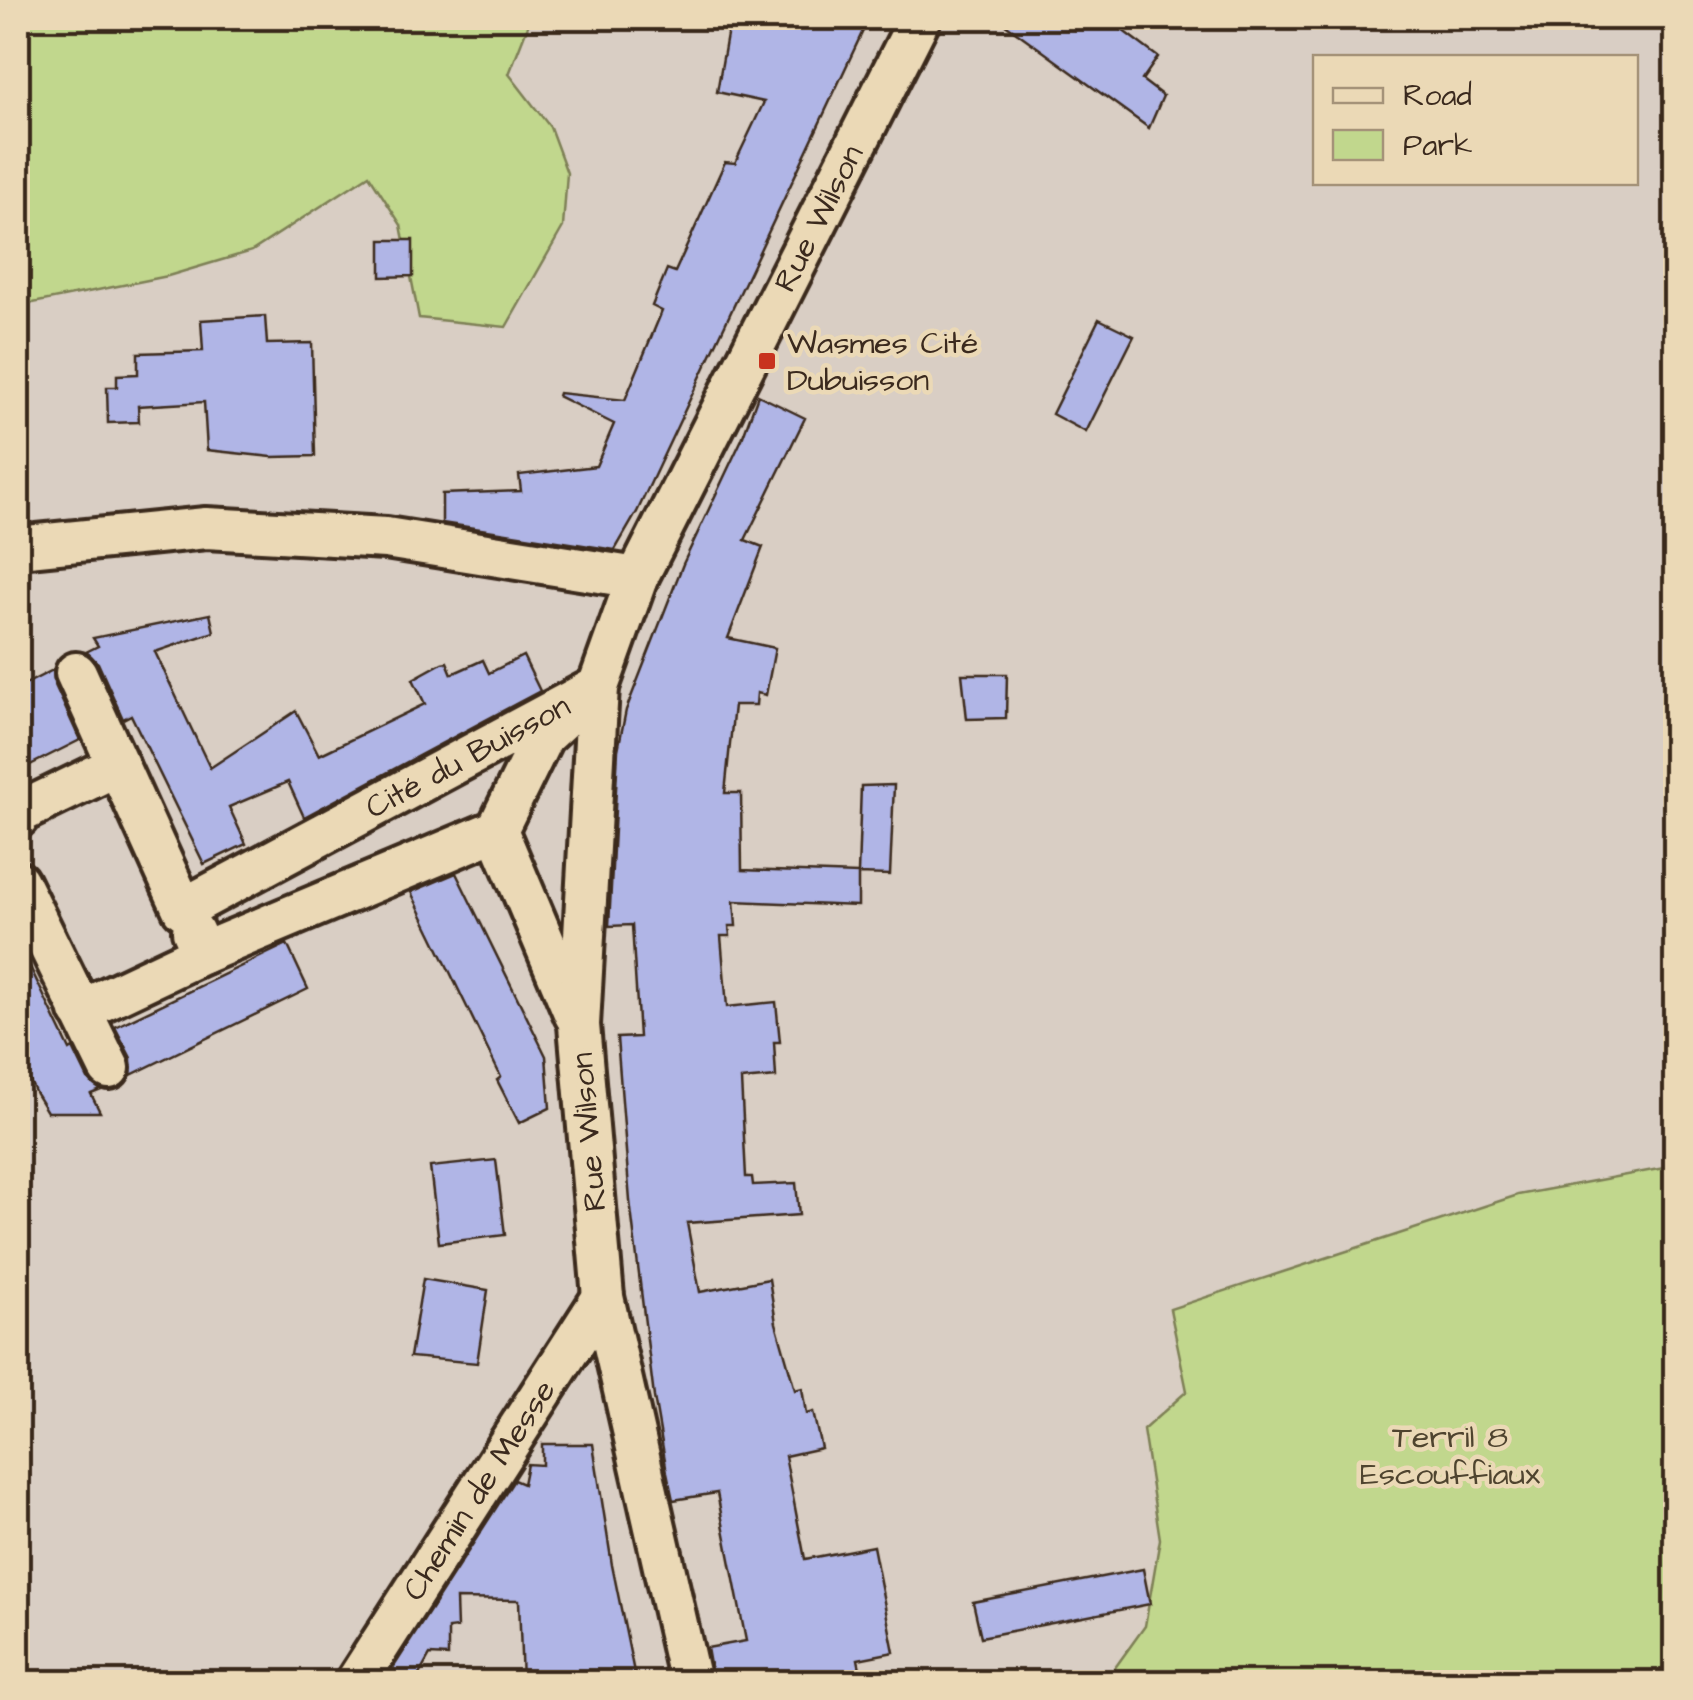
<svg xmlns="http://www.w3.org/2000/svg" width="1693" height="1700" font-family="'Architects Daughter',sans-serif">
	<rect width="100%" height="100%" fill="#d9cec4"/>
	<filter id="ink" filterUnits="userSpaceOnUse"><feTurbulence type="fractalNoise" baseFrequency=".01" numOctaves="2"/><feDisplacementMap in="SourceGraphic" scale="20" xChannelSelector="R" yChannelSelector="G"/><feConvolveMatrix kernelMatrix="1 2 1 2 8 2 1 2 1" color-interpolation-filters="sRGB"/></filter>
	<g filter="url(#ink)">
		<g fill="#c1d78d" stroke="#7e8056" stroke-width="2.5">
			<polygon points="18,18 531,18 509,74 550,127 567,173 563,227 506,327 419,318 401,225 369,175 252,251 168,276 18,306"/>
			<polygon points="1675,1166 1675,1682 1076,1682 1109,1676 1145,1626 1160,1539 1143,1430 1187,1391 1170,1309 1518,1195"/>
		</g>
		<g fill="#b0b5e6" stroke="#3b2a1e" stroke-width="2.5">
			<polygon points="730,18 869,18 637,512 615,550 442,523 442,494 521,491 519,475 596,466 614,424 558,396 559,393 625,400 662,311 652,306 667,269 675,272 725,162 735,163 764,102 717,92"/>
			<polygon points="997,18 1106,18 1158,57 1142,80 1163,96 1149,128"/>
			<polygon points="381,240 413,240 413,276 381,277"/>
			<polygon points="265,316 267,344 312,343 315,456 272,457 207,450 204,402 138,406 139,422 108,423 107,387 117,387 117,375 138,374 138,353 203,351 201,320"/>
			<polygon points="1099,319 1134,336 1086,432 1052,414"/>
			<polygon points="758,395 805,418 745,540 763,547 728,638 775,648 766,695 757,693 756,705 734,705 725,793 741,793 742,870 858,874 861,786 894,785 890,875 858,874 858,906 734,901 736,926 729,926 730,936 721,936 727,1007 776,1002 780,1042 774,1042 776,1077 741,1080 746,1177 752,1177 753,1185 796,1183 799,1215 687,1223 700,1292 769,1279 776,1323 795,1390 802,1388 806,1414 813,1412 821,1448 785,1456 805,1559 873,1546 894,1652 858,1659 860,1669 811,1679 812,1682 713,1682 707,1648 746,1641 717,1493 673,1500 667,1472 654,1397 630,1201 617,1038 639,1037 632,925 609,926 618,750 626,710 683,564 742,439"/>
			<polygon points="210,614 214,632 155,652 210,768 296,711 319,755 425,704 413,679 442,663 447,662 452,674 483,660 489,673 523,656 540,691 304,817 288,782 229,807 246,844 204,864 131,715 123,719 98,663 86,652 98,646 93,638"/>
			<polygon points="53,670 54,683 80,740 18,771 18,688"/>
			<polygon points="962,674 1007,674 1006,718 967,719"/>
			<polygon points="456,873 546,1056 550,1108 519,1123 497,1080 501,1077 411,892"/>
			<polygon points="18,942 70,1050 73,1048 88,1079 101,1090 91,1094 100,1112 47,1112 36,1094 18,1056"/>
			<polygon points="287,944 308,989 131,1075 131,1058 115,1027"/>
			<polygon points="496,1160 505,1235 439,1243 430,1167"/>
			<polygon points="423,1279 488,1290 477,1363 410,1357"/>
			<polygon points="542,1444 593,1444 612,1565 636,1682 522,1682 519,1600 456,1599 457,1628 448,1629 448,1656 430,1655 415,1682 384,1682 514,1480 523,1484 527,1464 542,1465"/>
			<polygon points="1143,1569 1150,1604 981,1637 973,1602"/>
		</g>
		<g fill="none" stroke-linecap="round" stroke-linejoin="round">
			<defs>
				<g id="minor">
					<polyline points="18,547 206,528 386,538 637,578"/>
					<path id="s1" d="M76,673L183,909L598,687"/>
					<polyline points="18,817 21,812 118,765"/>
					<polyline points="497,830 575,1015"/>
					<polyline points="18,882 109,1068"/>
					<polyline points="203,953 497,830 543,736 568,713"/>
					<polyline points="80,1011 203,953 193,931"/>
					<path id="s2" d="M356,1682L603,1297"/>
					<path id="s3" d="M690,1682L603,1297L579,1025L598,687L637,578L920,18"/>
				</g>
			</defs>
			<use href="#minor" stroke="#3b2a1e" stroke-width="48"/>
			<use href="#minor" stroke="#ebd9b6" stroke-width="40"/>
		</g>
	</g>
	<rect fill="#c8321e" stroke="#ebd9b6" stroke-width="4" x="757" y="351" width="20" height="20" rx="5"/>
	<g text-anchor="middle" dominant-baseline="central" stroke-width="9" stroke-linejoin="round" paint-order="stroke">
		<g font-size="32" fill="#3b2a1e" stroke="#ebd9b6">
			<text stroke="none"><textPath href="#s3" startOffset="1525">Rue Wilson</textPath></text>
			<text stroke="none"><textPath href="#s1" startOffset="582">Cité du Buisson</textPath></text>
			<text transform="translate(589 1132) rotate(-95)">Rue Wilson</text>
			<text stroke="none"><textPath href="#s2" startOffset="228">Chemin de Messe</textPath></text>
		</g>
		<g font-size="32" fill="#3b2a1e" stroke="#ebd9b6" text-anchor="start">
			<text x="787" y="343">Wasmes Cité<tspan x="787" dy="37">Dubuisson</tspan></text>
		</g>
		<g font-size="32" fill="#4f442f" stroke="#ebd9b6">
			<text x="1450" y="1437">Terril 8<tspan x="1450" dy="37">Escouffiaux</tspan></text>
		</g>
	</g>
	<rect width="1693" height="1700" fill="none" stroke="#ebd9b6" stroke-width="60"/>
	<rect x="30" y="30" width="1633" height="1640" fill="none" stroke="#3b2a1e" stroke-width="4" filter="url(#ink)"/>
	<rect x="1313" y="55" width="325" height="130" fill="#ebd9b6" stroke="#a59379" stroke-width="2.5"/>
	<rect x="1333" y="88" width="50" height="15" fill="#ebd9b6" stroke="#a59379" stroke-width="2.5"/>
	<text x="1403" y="105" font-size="30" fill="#3b2a1e">Road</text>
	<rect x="1333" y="130" width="50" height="30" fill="#c1d78d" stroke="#a59379" stroke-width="2.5"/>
	<text x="1403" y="155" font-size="30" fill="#3b2a1e">Park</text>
</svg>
